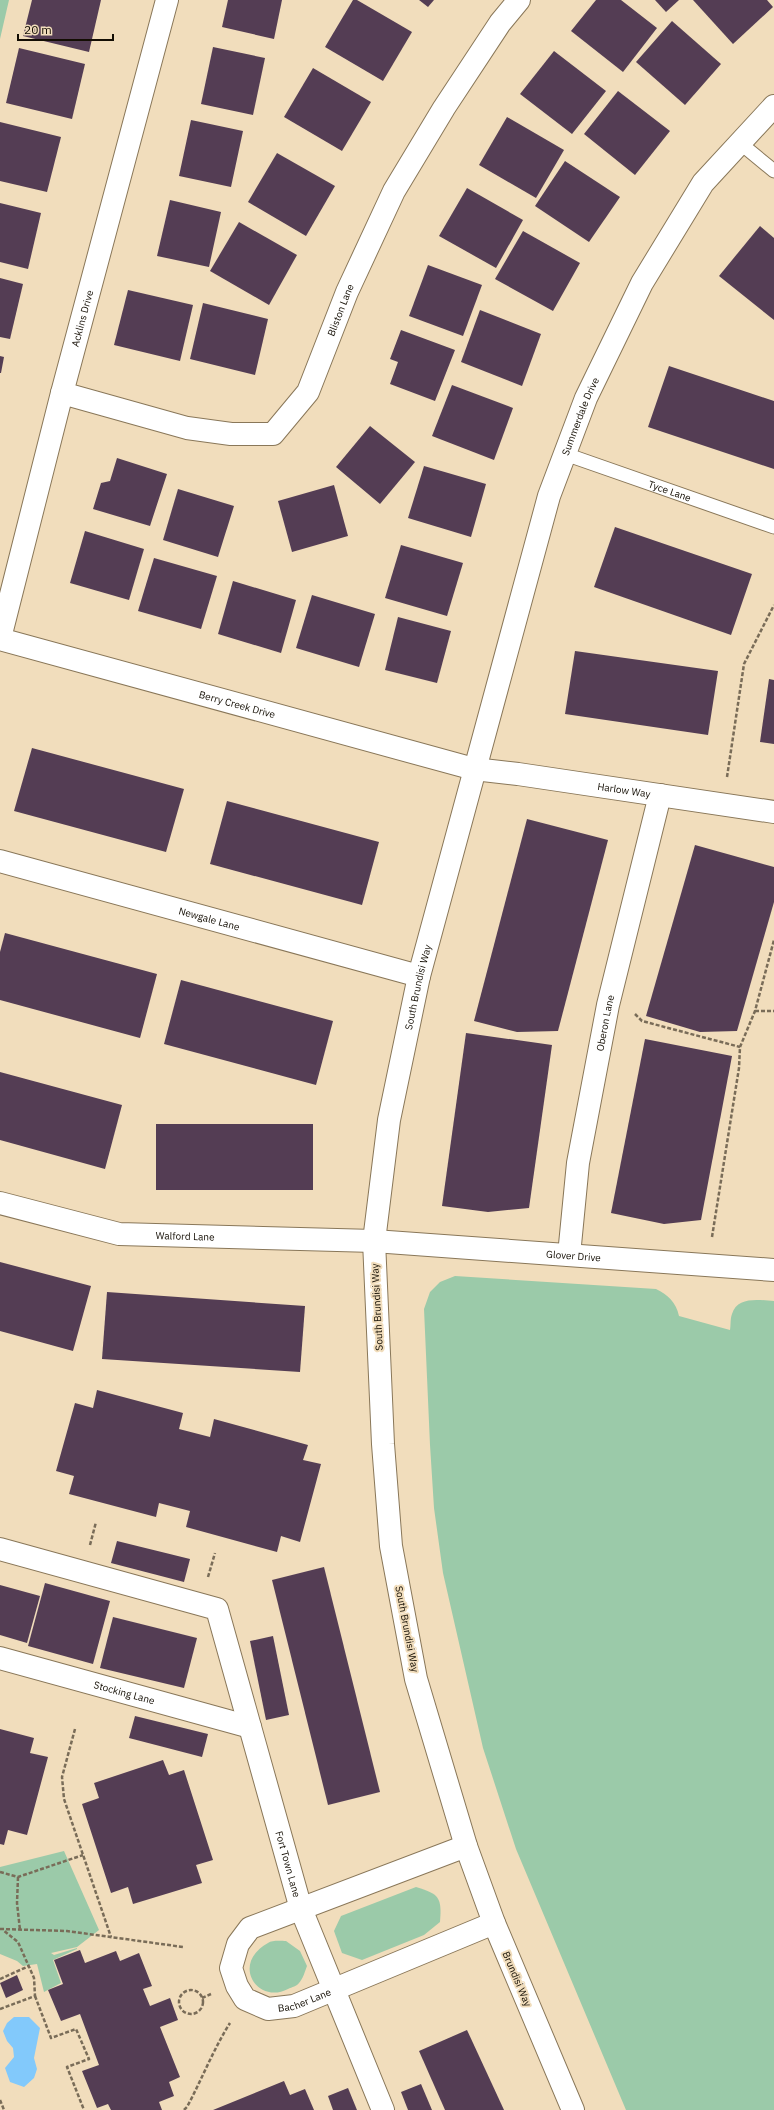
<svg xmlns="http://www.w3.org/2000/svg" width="774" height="2110" font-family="'IBM Plex Sans',sans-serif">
	<rect width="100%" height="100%" fill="#f1ddbc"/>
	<g fill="#9bcaa9">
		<polygon points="0,0 9,0 0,39"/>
		<path d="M455,1276L656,1289C668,1295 676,1302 679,1316L730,1330C731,1325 730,1319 732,1314C737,1296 759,1300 774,1301V2110H626L516,1849L483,1748L443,1573L434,1508L430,1445L424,1309L430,1292L440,1282Z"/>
		<polygon points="64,1851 99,1930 77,1947 51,1953 54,1955 77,1948 77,1949 53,1960 61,1983 44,1992 37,1964 23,1966 17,1961 0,1954 0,1867"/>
		<path d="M416,1887C439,1894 442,1897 440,1922L424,1935L362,1960L342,1953L334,1931L341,1916Z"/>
		<path d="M286,1941L300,1951L307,1966C305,1971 303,1979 299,1983C297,1986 292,1987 288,1989C258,2005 230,1964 268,1943C272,1940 281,1941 286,1941Z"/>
	</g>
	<polygon fill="#82c9fb" points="14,2017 29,2017 40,2028 34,2058 37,2069 34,2078 24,2087 10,2082 5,2068 14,2057 13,2048 7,2041 3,2031 7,2023"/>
	<g fill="#543d54">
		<polygon points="32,0 101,0 89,52 23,36"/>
		<polygon points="228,0 282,0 274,39 222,27"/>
		<polygon points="353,0 357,0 412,32 383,81 325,47"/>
		<polygon points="419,0 434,0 428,7"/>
		<polygon points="596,0 621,0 657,28 623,72 571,31"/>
		<polygon points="655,0 679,0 666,12"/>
		<polygon points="693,0 767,0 773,7 733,44"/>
		<polygon points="672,21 721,64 685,105 636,62"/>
		<polygon points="213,47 265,58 253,115 201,104"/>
		<polygon points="19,48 85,64 72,119 6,103"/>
		<polygon points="554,51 606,91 572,134 520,94"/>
		<polygon points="313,68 371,102 342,151 284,117"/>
		<polygon points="618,91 670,131 635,175 584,134"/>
		<polygon points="507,117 564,150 536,198 479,165"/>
		<polygon points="191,120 243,131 231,187 179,176"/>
		<polygon points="0,122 61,137 47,192 0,181"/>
		<polygon points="277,153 335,186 306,236 248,202"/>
		<polygon points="565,161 620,197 589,242 535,206"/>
		<polygon points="467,188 523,220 496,268 439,236"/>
		<polygon points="170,200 221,212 209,267 157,256"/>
		<polygon points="0,203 41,213 28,269 0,262"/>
		<polygon points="239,222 297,255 269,305 210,271"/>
		<polygon points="760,226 774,238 774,320 719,276"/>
		<polygon points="523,231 580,263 553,311 495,279"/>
		<polygon points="428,265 482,285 463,336 409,316"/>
		<polygon points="0,278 23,284 10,339 0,337"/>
		<polygon points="128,290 193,305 180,361 114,345"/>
		<polygon points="203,303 268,319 255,375 190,359"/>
		<polygon points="480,310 541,334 522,386 461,362"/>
		<polygon points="401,330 455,350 435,401 390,384 398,362 390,359"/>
		<polygon points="0,356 4,357 1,373 0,373"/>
		<polygon points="669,366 774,401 774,469 648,427"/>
		<polygon points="452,385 513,408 494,460 432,436"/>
		<polygon points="370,426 415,462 380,504 336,467"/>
		<polygon points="117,458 167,474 150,526 93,509 101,483 110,481"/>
		<polygon points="424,466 486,484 471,537 408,518"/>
		<polygon points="334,485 348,536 292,552 278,501"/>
		<polygon points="178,489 234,506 218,557 163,540"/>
		<polygon points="615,527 752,574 731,635 594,587"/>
		<polygon points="85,531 144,549 129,600 70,583"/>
		<polygon points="401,545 463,563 447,616 385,598"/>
		<polygon points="154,558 217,576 201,629 138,611"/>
		<polygon points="233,581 296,600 281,653 218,634"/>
		<polygon points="312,595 375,614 359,667 296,648"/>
		<polygon points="398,617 451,631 437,683 385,670"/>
		<polygon points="575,651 718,671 708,735 565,714"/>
		<polygon points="769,679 774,680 774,744 760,742"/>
		<polygon points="32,748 184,789 166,852 14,811"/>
		<polygon points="227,801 379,842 362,905 210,864"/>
		<polygon points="527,819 608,840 558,1031 517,1032 474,1021"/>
		<polygon points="695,845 774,867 774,902 737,1031 700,1032 646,1016"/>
		<polygon points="5,933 157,974 140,1038 0,1000 0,952"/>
		<polygon points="181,980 333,1021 316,1085 164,1044"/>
		<polygon points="466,1033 552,1045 529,1208 488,1212 442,1206"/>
		<polygon points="645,1039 732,1056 701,1220 664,1224 611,1213"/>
		<polygon points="0,1072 122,1105 105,1169 0,1140"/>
		<rect x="156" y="1124" width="157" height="66"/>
		<polygon points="0,1262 91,1286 73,1351 0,1331"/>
		<polygon points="107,1292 305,1306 300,1372 102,1359"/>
		<polygon points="97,1390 183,1413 179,1429 210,1437 214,1419 308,1445 303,1460 321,1464 300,1542 281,1536 277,1552 186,1527 190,1511 159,1503 156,1517 69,1494 74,1476 56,1471 75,1403 93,1408"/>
		<polygon points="117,1541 190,1559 184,1582 111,1563"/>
		<polygon points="324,1567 380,1792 328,1805 272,1580"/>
		<polygon points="45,1583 110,1601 93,1664 28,1646"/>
		<polygon points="0,1585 40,1596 27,1643 0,1635"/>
		<polygon points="113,1617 197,1638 184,1688 100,1668"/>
		<polygon points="273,1636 289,1715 266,1720 250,1641"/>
		<polygon points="135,1716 208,1734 202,1757 129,1738"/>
		<polygon points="0,1729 34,1738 30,1753 48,1757 27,1835 8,1830 4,1845 0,1844"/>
		<polygon points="163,1760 169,1775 184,1770 213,1860 196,1865 202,1883 133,1904 128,1887 111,1893 82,1804 99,1798 94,1783"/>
		<polygon points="80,1950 85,1963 116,1951 120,1961 139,1953 152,1986 143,1989 150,2006 170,1998 178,2020 160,2027 180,2077 169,2082 174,2096 159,2102 162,2110 111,2110 108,2104 97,2108 82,2071 99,2065 80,2014 61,2021 48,1990 63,1984 54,1960"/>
		<polygon points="17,1975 23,1990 6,1998 0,1983"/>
		<polygon points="467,2030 504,2110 445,2110 419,2051"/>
		<polygon points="284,2081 290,2095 305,2089 314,2110 213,2110"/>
		<polygon points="421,2084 432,2110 408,2110 401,2092"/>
		<polygon points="348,2088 357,2110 333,2110 328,2096"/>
	</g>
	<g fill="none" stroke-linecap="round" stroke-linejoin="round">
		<defs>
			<g id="service">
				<polyline points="740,143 774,171"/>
				<path id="s1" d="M565,454L774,527"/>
			</g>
			<g id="minor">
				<path id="s2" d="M62,393L187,428L231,434H273L308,392L347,292L394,191L444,108L500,23L519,0"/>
				<path id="s3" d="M0,638L62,393L167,0"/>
				<path id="s4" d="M0,639L474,769L518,774L774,812"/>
				<path id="s5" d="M0,861L419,976"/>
				<path id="s6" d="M0,1203L119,1234L374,1241L774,1270"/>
				<path id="s7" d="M569,1255L578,1163L608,1005L660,795"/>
				<path id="s8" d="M0,1549L217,1609L301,1909L383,2110"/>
				<path id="s9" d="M0,1658L250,1727"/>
				<path id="s10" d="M466,1846L250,1928L238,1944L231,1968L237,1986L245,1999L268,2009L294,2006L494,1923"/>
				<path id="s11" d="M573,2110L494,1923L466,1846L416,1679L391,1546L383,1444L374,1241L389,1120L419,976L549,496L586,398L642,283L703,183L774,106"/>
			</g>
		</defs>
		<use href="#service" stroke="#897759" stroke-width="15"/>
		<use href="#minor" stroke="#897759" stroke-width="24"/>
		<g stroke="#796c58" stroke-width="2.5" stroke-dasharray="4 2" stroke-linecap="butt">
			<polyline points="727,777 744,664 774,605"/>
			<polyline points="755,1011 774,1011"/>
			<polyline points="635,1014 642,1021 740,1047"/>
			<polyline points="712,1237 739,1068 740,1047 755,1011 774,940"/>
			<polyline points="90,1545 96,1522"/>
			<polyline points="208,1577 215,1553"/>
			<polyline points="75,1729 62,1777 64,1799 111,1937"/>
			<polyline points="0,1872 18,1877 83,1855"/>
			<polyline points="18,1877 17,1903 20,1930"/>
			<polyline points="0,1929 67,1931 183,1947"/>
			<polyline points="0,1979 29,1966"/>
			<circle cx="191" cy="2002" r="12"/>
			<polyline points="35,1996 51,2038 76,2029 89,2059 67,2067 84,2110"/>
			<polyline points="202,1998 211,1994"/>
			<polyline points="0,2009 35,1996 34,1978 18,1942 3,1930"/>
			<polyline points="0,2100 4,2110"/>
			<path d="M184,2110L187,2107C202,2079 213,2050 230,2023"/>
		</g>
		<use href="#service" stroke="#fff" stroke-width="13"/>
		<use href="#minor" stroke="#fff" stroke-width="22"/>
	</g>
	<g text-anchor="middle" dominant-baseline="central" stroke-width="4" stroke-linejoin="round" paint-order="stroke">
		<g font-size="10" fill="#130d03" stroke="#f1ddbc">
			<text stroke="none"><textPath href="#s2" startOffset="359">Bliston Lane</textPath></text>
			<text stroke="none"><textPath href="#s3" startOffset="330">Acklins Drive</textPath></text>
			<text stroke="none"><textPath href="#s11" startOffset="1752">Summerdale Drive</textPath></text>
			<text stroke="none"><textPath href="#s1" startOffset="111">Tyce Lane</textPath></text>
			<text stroke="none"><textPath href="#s4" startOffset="246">Berry Creek Drive</textPath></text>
			<text stroke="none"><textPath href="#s4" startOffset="643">Harlow Way</textPath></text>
			<text stroke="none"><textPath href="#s5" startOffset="217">Newgale Lane</textPath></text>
			<text stroke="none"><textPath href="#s11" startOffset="1158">South Brundisi Way</textPath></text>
			<text stroke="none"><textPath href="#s7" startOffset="235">Oberon Lane</textPath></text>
			<text stroke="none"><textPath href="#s6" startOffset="189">Walford Lane</textPath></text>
			<text stroke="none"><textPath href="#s6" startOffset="578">Glover Drive</textPath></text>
			<text transform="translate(377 1307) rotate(-93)">South Brundisi Way</text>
			<text transform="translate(407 1629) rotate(79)">South Brundisi Way</text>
			<text stroke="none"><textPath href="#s9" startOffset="129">Stocking Lane</textPath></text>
			<text stroke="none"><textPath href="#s8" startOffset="490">Fort Town Lane</textPath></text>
			<text transform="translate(517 1979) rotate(67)">Brundisi Way</text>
			<text stroke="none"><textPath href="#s10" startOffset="373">Bacher Lane</textPath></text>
		</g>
	</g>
	<path d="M18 34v6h95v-6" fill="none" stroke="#130d03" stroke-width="2"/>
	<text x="24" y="34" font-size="12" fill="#130d03" stroke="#f1ddbc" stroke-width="3" paint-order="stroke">20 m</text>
</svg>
